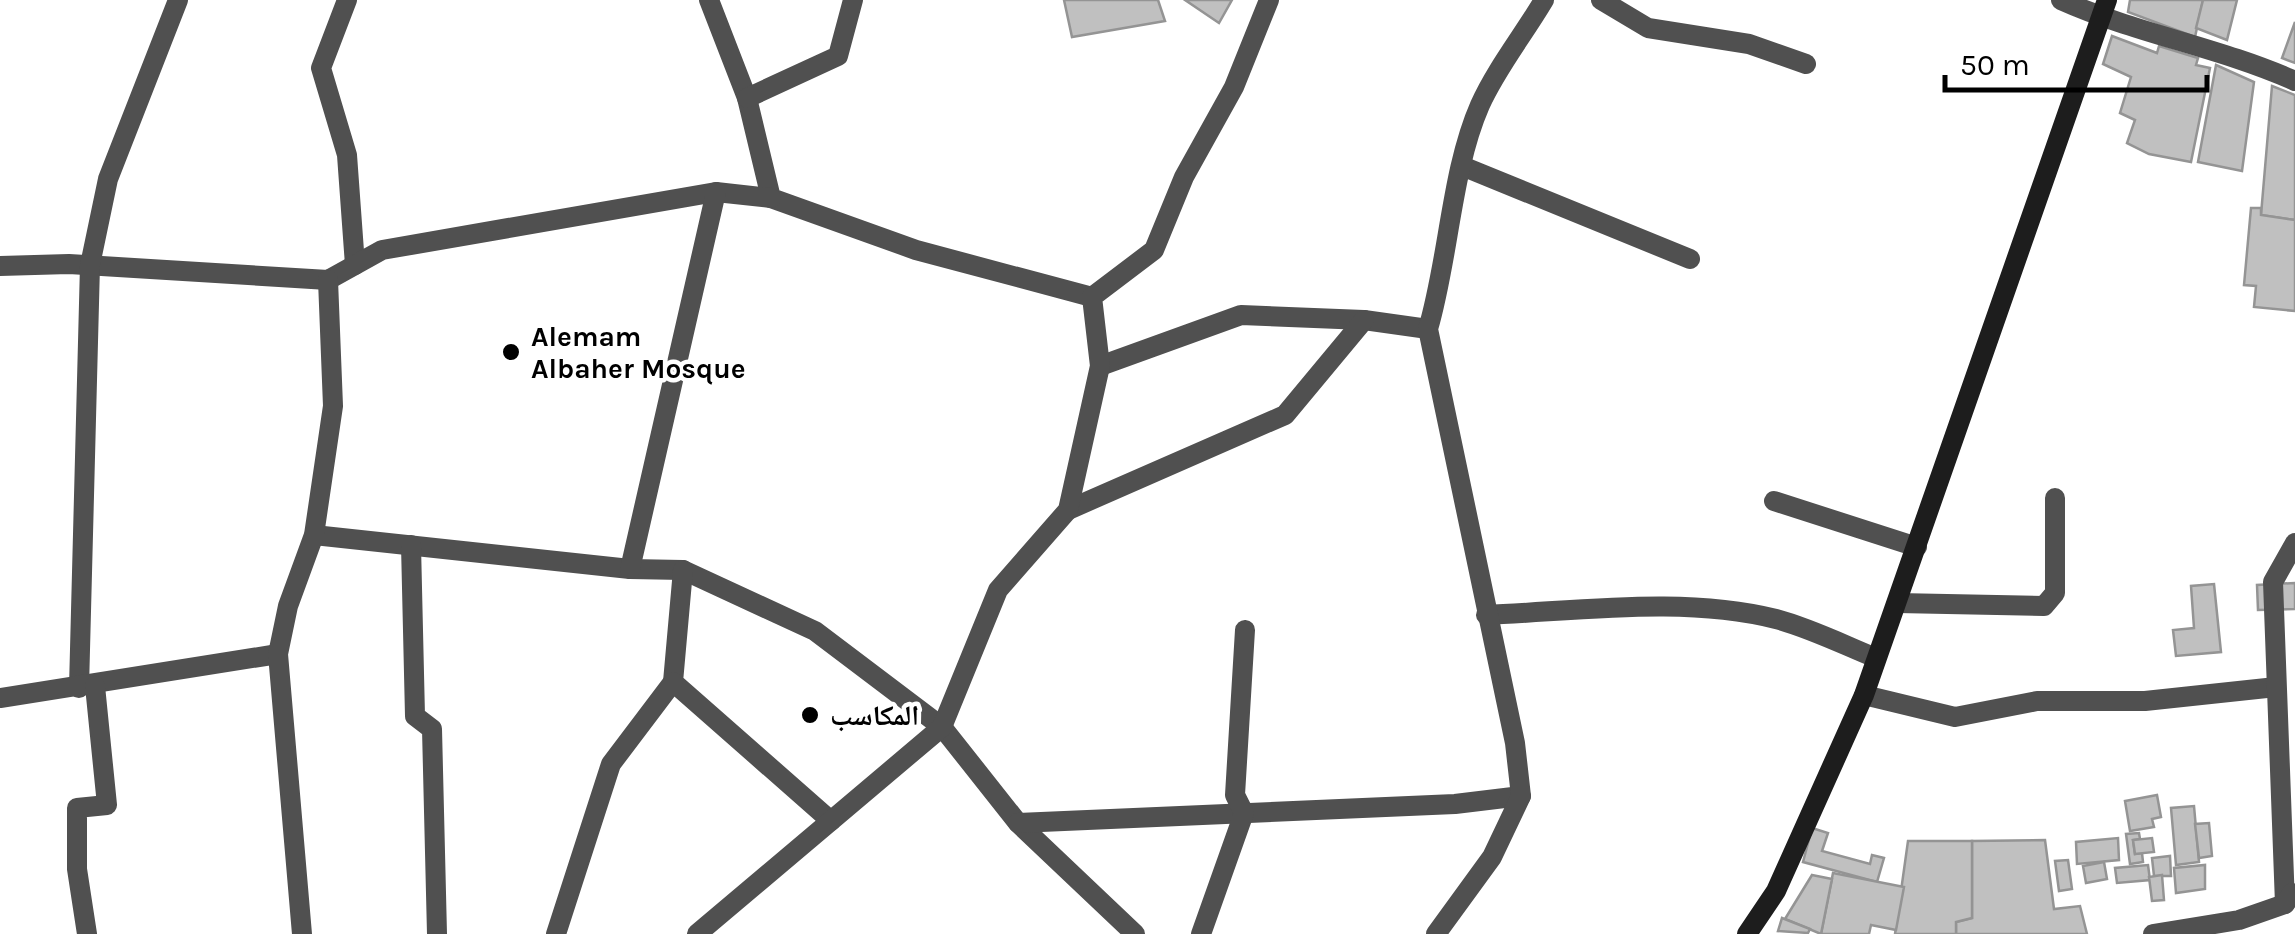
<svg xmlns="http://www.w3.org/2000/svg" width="2295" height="934" font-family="Karla,'Noto Naskh Arabic',sans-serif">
	<rect width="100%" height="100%" fill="#fff"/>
	<g fill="#c0c0c0" stroke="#949494" stroke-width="2.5">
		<polygon points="1064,0 1158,0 1165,21 1072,37"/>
		<polygon points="1232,0 1219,23 1185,0"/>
		<polygon points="2130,0 2203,0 2195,37 2128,12"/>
		<polygon points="2203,0 2237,0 2227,40 2196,28"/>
		<polygon points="2295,22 2295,63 2282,58"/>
		<polygon points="2112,36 2157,53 2159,46 2198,58 2196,65 2210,68 2191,162 2149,154 2127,143 2135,120 2120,113 2131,77 2103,64"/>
		<polygon points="2216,65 2254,82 2242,171 2198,162"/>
		<polygon points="2272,86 2295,95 2295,220 2261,215"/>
		<polygon points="2251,208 2261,208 2261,215 2295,220 2295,311 2254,307 2256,286 2244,285"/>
		<polygon points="2295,583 2295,609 2258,610 2257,585"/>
		<polygon points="2214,584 2221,652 2176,656 2173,630 2194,628 2191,586"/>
		<polygon points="2157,795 2161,817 2152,819 2154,827 2130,831 2125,801"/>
		<polygon points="2194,806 2199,862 2176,865 2171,808"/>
		<polygon points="2209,823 2212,856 2199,858 2195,824"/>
		<polygon points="1812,828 1828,833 1822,851 1870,864 1872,855 1884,858 1877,882 1803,862"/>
		<polygon points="2139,833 2140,839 2133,840 2135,854 2142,853 2143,862 2130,864 2126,834"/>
		<polygon points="2118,838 2119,860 2077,864 2076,842"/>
		<polygon points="2152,838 2154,852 2135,854 2133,840"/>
		<polygon points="2045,840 2054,909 2080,906 2087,934 1956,934 1956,922 1972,918 1972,841"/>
		<polygon points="1908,841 1972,841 1972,918 1956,922 1956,934 1895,934"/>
		<polygon points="2170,856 2171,876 2154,876 2152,858"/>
		<polygon points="2068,860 2072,889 2059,891 2055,861"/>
		<polygon points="2104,862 2107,879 2086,883 2083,866"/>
		<polygon points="2148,865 2150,880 2117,883 2115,868"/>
		<polygon points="2205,865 2205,889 2176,893 2174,868"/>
		<polygon points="1833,873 1904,887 1896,930 1871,925 1869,934 1821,934"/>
		<polygon points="1812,875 1832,879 1821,934 1785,919"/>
		<polygon points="2162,875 2164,900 2152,901 2149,877"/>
		<polygon points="1782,918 1810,929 1808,933 1778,931"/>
	</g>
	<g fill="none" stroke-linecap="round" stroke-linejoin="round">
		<g stroke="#505050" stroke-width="20">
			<polyline points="347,0 321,68 347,155 355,265"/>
			<polyline points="709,0 747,98 771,198 916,250 1092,297"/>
			<polyline points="1601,0 1648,28 1749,44 1806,64"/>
			<path d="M2061,0C2137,34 2219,47 2295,81"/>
			<polyline points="747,98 838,56 853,0"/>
			<polyline points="1462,166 1690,259"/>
			<polyline points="0,266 69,264 328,280 382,250 716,192 771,198"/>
			<polyline points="1100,366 1241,315 1364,320 1428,329"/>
			<polyline points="1774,501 1917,547"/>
			<polyline points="1068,510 1285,415 1364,320"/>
			<polyline points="314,535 630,569 683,570 815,631 942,727 1018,823 1135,934"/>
			<polyline points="411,545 415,716 432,729 437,934"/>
			<polyline points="630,569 716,192"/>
			<polyline points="683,570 673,682 831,821"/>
			<polyline points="1897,603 2044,606 2055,593 2055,498"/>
			<path d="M1486,615C1580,611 1684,596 1776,619C1810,628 1844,645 1876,658"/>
			<polyline points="79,688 90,265 108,179 178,0"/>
			<polyline points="1864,695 1955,717 2037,701 2145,701 2276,687"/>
			<polyline points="0,698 278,654"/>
			<polyline points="1018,823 1455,804 1521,796"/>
			<polyline points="2285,904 2273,582 2295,543"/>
			<polyline points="87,934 77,869 77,808 107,805 95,686"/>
			<polyline points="302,934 278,654 288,606 314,535 333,406 328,280"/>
			<polyline points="556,934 611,764 673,682"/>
			<polyline points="697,934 942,727 998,590 1068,510 1100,366 1092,297 1154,250 1184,177 1234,87 1269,0"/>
			<polyline points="1201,934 1244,813 1235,795 1245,630"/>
			<path d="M1436,934L1492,857L1521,796L1515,743L1428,329C1449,258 1451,171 1480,105C1496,69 1524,34 1544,0"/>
			<polyline points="2153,934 2239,920 2285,904 2292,893"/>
		</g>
		<polyline stroke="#1d1d1d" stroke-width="20" points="1747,934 1776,891 1864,695 2107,0"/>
	</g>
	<g fill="#000" stroke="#fff" stroke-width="4">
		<circle cx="511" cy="352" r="10"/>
		<circle cx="810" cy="715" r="10"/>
	</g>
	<g text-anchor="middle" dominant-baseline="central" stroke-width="9" stroke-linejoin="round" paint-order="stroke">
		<g font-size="28" font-weight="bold" fill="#000" stroke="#fff" text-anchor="start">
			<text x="531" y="336">Alemam<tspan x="531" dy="32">Albaher Mosque</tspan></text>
			<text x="830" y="715">المكاسب</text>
		</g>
	</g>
	<path d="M1945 75v15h262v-15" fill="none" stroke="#000000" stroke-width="5"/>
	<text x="1960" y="75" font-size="30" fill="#000000" stroke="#ffffff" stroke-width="8" paint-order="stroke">50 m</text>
</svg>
